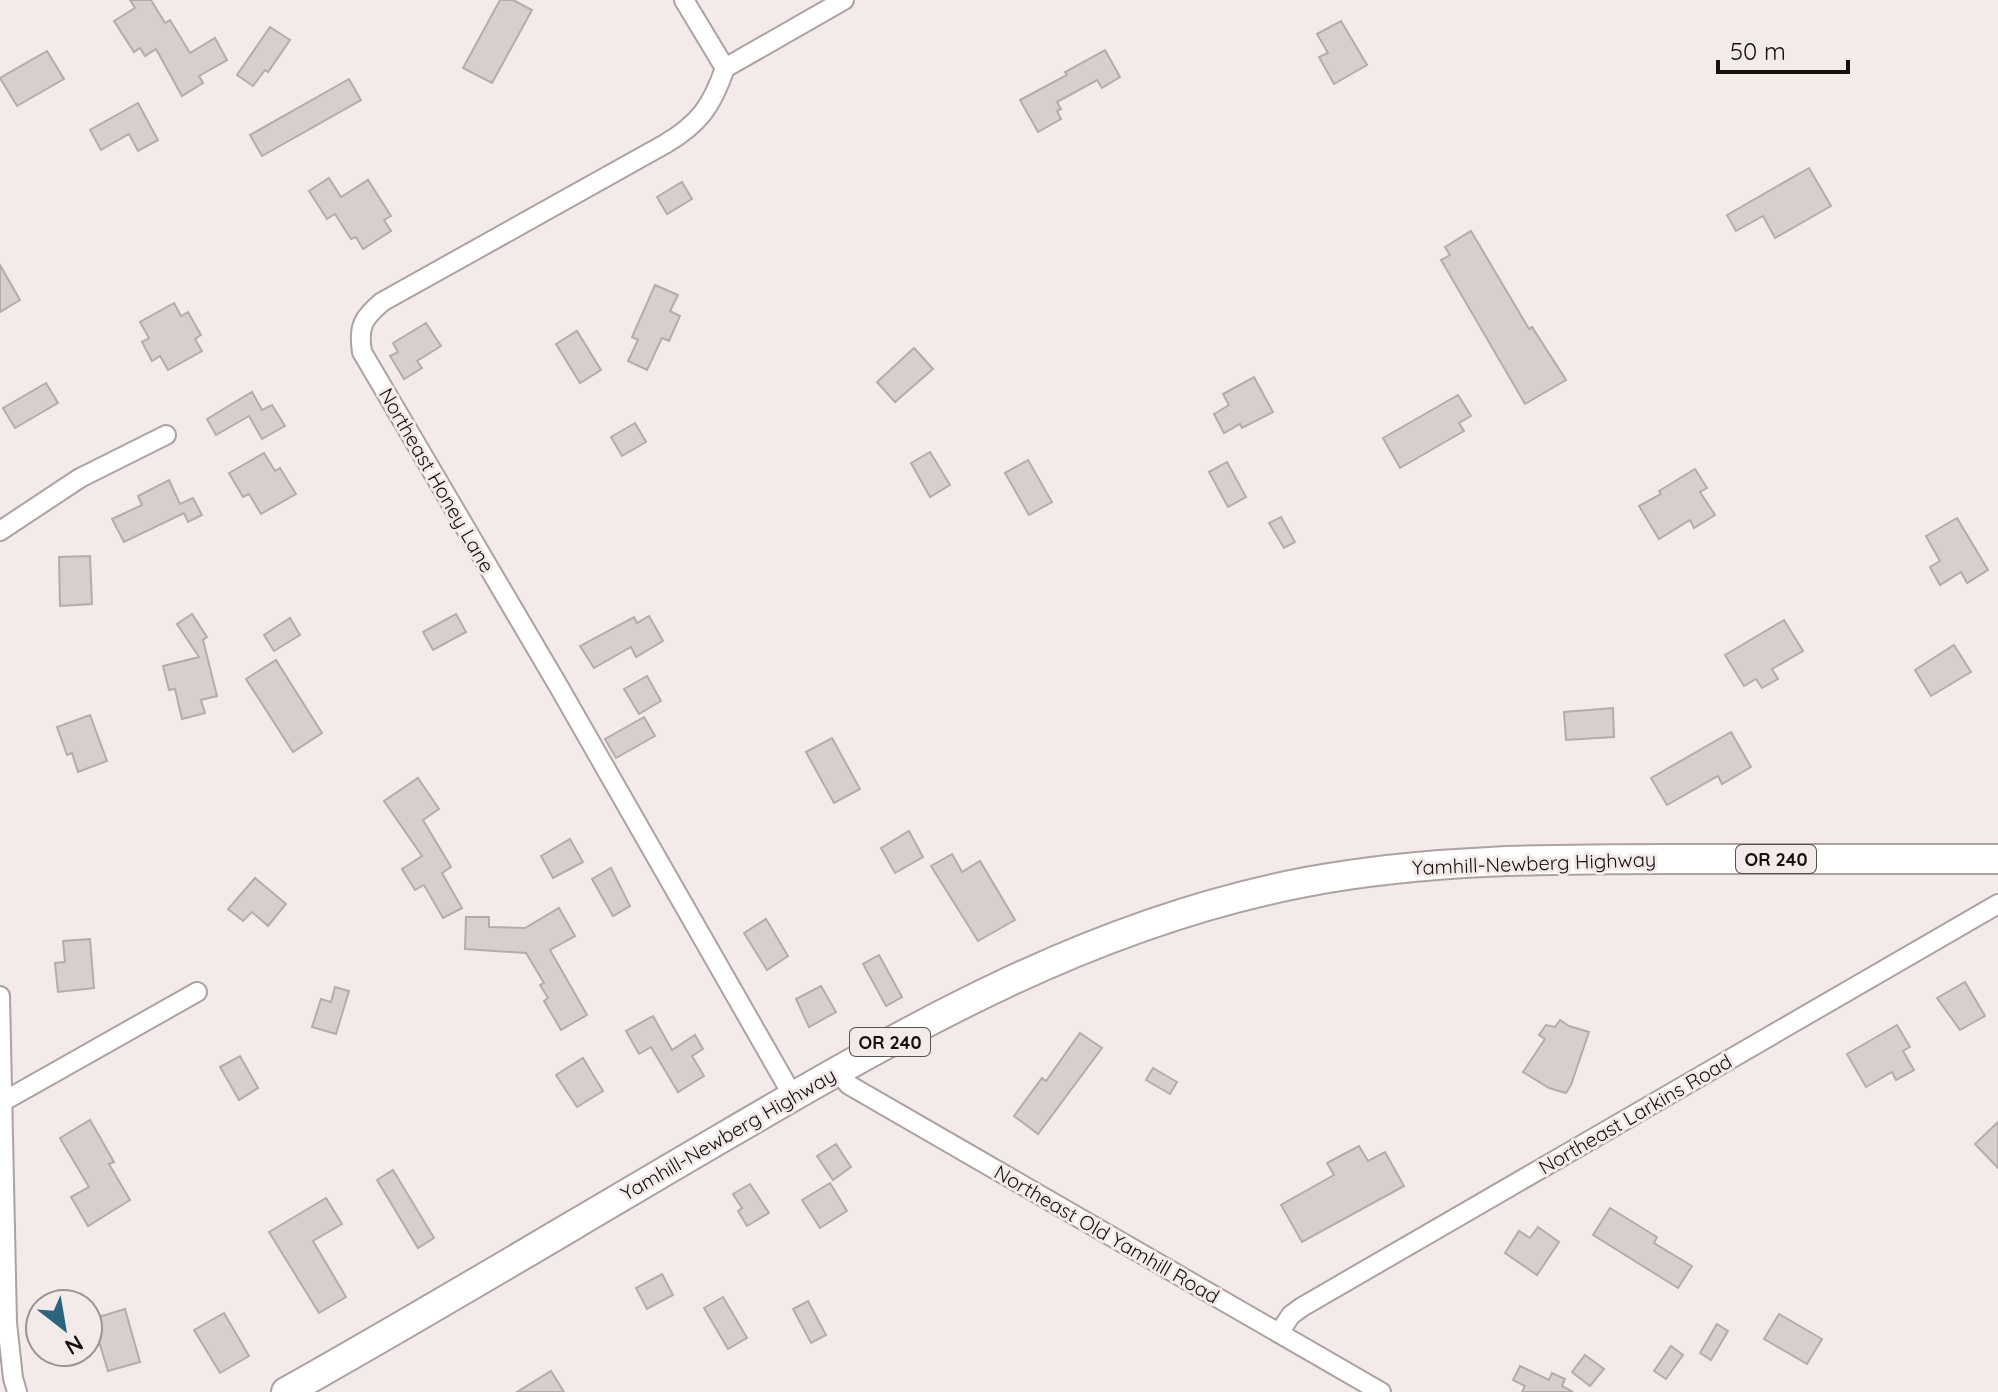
<svg xmlns="http://www.w3.org/2000/svg" width="1998" height="1392" font-family="Quicksand,sans-serif">
	<rect width="100%" height="100%" fill="#f5eaea"/>
	<g fill="#d8cecd" stroke="#b5abaa" stroke-width="2">
		<polygon points="130,0 151,0 165,23 170,20 190,53 215,38 227,60 199,76 203,83 182,96 156,49 145,56 140,48 134,52 114,21 135,8"/>
		<polygon points="500,0 513,0 532,10 492,83 463,68"/>
		<polygon points="1341,21 1367,65 1334,84 1319,57 1328,53 1317,34"/>
		<polygon points="270,27 290,40 268,72 265,70 253,86 237,75"/>
		<polygon points="1105,50 1120,77 1102,88 1097,80 1057,102 1061,109 1057,111 1061,119 1038,132 1020,100 1067,75 1065,72"/>
		<polygon points="47,51 64,79 17,106 0,78"/>
		<polygon points="349,79 361,100 262,156 250,135"/>
		<polygon points="138,103 158,140 138,151 129,134 101,150 90,130"/>
		<polygon points="1809,168 1831,206 1775,238 1763,216 1736,231 1727,215"/>
		<polygon points="329,178 341,197 368,180 391,216 384,220 391,231 363,249 356,237 351,239 335,214 327,219 309,191"/>
		<polygon points="682,182 692,199 667,214 657,197"/>
		<polygon points="1471,231 1529,329 1532,327 1566,380 1525,404 1441,260 1450,255 1445,247"/>
		<polygon points="0,265 20,300 0,312"/>
		<polygon points="655,285 678,295 670,311 680,316 669,341 662,338 647,370 628,361 638,340 632,337"/>
		<polygon points="174,303 181,316 188,312 201,335 195,339 202,351 168,370 160,356 152,361 142,342 149,338 140,322"/>
		<polygon points="426,323 441,346 417,361 422,368 404,379 390,356 398,352 393,343"/>
		<polygon points="577,331 601,370 580,383 556,344"/>
		<polygon points="914,348 933,369 895,402 877,382"/>
		<polygon points="1254,377 1273,412 1242,428 1240,424 1224,433 1214,414 1229,405 1223,394"/>
		<polygon points="46,383 58,403 15,428 3,408"/>
		<polygon points="252,392 262,410 272,405 285,426 262,439 249,416 216,435 207,419"/>
		<polygon points="1458,395 1471,416 1459,423 1464,431 1400,468 1383,438"/>
		<polygon points="635,423 646,442 622,456 611,437"/>
		<polygon points="930,452 950,485 930,497 911,463"/>
		<polygon points="264,453 275,471 280,468 296,494 261,514 249,494 243,497 229,473"/>
		<polygon points="1028,460 1052,502 1029,515 1005,473"/>
		<polygon points="1227,462 1246,497 1228,507 1209,472"/>
		<polygon points="1695,469 1707,488 1700,492 1715,515 1694,528 1690,520 1659,539 1639,506 1661,494 1659,491"/>
		<polygon points="169,480 180,504 193,498 202,515 188,522 184,513 124,542 112,519 142,505 138,496"/>
		<polygon points="1281,517 1295,542 1284,548 1269,523"/>
		<polygon points="1957,518 1988,570 1967,583 1961,572 1940,585 1930,567 1940,561 1926,536"/>
		<polygon points="90,556 92,604 60,606 59,557"/>
		<polygon points="192,614 207,637 203,640 217,696 201,700 205,713 182,719 175,689 169,690 163,666 199,657 177,624"/>
		<polygon points="456,614 466,632 433,650 423,632"/>
		<polygon points="649,616 663,641 636,657 631,647 594,668 580,646 634,617 637,623"/>
		<polygon points="290,618 300,635 274,651 264,635"/>
		<polygon points="1784,620 1803,651 1772,669 1778,679 1762,688 1756,679 1744,686 1725,655"/>
		<polygon points="1954,645 1971,672 1931,696 1915,670"/>
		<polygon points="276,660 322,733 293,752 246,679"/>
		<polygon points="647,676 661,701 639,714 624,689"/>
		<polygon points="1613,708 1614,737 1566,740 1564,712"/>
		<polygon points="90,715 107,761 78,772 72,753 67,755 57,727"/>
		<polygon points="644,717 655,736 616,758 605,739"/>
		<polygon points="1731,732 1751,767 1722,784 1718,776 1667,805 1651,778"/>
		<polygon points="832,738 860,789 834,803 806,752"/>
		<polygon points="418,778 439,809 423,820 451,867 442,873 462,908 443,918 424,885 415,890 402,869 422,856 384,801"/>
		<polygon points="909,831 923,857 895,873 881,848"/>
		<polygon points="570,839 583,862 553,878 541,856"/>
		<polygon points="952,854 962,872 980,861 1015,920 978,941 931,866"/>
		<polygon points="611,868 630,906 613,916 592,879"/>
		<polygon points="255,878 286,904 268,926 252,912 243,921 228,909"/>
		<polygon points="559,908 575,936 550,950 587,1015 561,1030 544,1001 548,998 540,985 544,983 526,953 465,949 466,917 489,917 489,927 525,928"/>
		<polygon points="766,919 788,956 767,970 744,933"/>
		<polygon points="90,939 94,988 58,992 55,963 65,962 63,941"/>
		<polygon points="879,955 902,997 886,1006 863,964"/>
		<polygon points="1965,982 1985,1016 1960,1030 1937,998"/>
		<polygon points="821,986 836,1012 809,1027 796,999"/>
		<polygon points="335,987 349,991 336,1034 312,1027 321,999 331,1002"/>
		<polygon points="653,1016 672,1050 695,1035 703,1049 692,1056 704,1076 678,1092 651,1047 639,1054 626,1031"/>
		<polygon points="1560,1020 1569,1026 1589,1032 1571,1085 1566,1093 1549,1088 1523,1072 1545,1039 1539,1035 1546,1025 1555,1027"/>
		<polygon points="1897,1025 1910,1047 1903,1051 1914,1070 1896,1080 1892,1072 1866,1087 1847,1054"/>
		<polygon points="1080,1033 1102,1048 1038,1134 1014,1116 1042,1078 1046,1081"/>
		<polygon points="240,1056 258,1088 239,1100 220,1067"/>
		<polygon points="583,1058 603,1091 577,1107 556,1075"/>
		<polygon points="1153,1068 1177,1082 1170,1094 1146,1080"/>
		<polygon points="90,1120 114,1162 109,1164 130,1200 88,1226 71,1197 89,1187 60,1138"/>
		<polygon points="1998,1122 1998,1168 1975,1144"/>
		<polygon points="836,1144 851,1167 833,1180 817,1156"/>
		<polygon points="1359,1146 1368,1161 1385,1152 1404,1186 1302,1242 1281,1205 1334,1175 1327,1163"/>
		<polygon points="393,1170 434,1238 418,1248 377,1180"/>
		<polygon points="830,1183 847,1211 820,1228 802,1200"/>
		<polygon points="750,1184 769,1213 747,1226 738,1211 742,1208 733,1194"/>
		<polygon points="326,1198 342,1224 313,1241 346,1297 319,1313 269,1232"/>
		<polygon points="1610,1208 1657,1237 1654,1243 1692,1266 1678,1288 1593,1235"/>
		<polygon points="1538,1227 1559,1242 1537,1275 1505,1253 1519,1231 1530,1238"/>
		<polygon points="662,1274 673,1295 647,1309 636,1288"/>
		<polygon points="723,1297 747,1338 728,1349 704,1308"/>
		<polygon points="808,1301 826,1335 811,1343 793,1309"/>
		<polygon points="125,1309 140,1362 108,1371 92,1319"/>
		<polygon points="224,1313 249,1356 220,1373 194,1330"/>
		<polygon points="1779,1314 1822,1339 1807,1364 1764,1339"/>
		<polygon points="1717,1324 1728,1331 1711,1360 1700,1353"/>
		<polygon points="1671,1346 1683,1355 1666,1379 1654,1371"/>
		<polygon points="1585,1355 1604,1369 1590,1386 1572,1372"/>
		<polygon points="1520,1366 1549,1380 1552,1373 1565,1379 1562,1386 1573,1392 1522,1392 1525,1386 1513,1380"/>
		<polygon points="551,1371 564,1392 517,1392"/>
	</g>
	<g fill="none" stroke-linecap="round" stroke-linejoin="round">
		<defs>
			<g id="street">
				<path d="M684,0L725,68C712,106 699,124 665,144L382,302C363,318 358,326 362,352L559,687L793,1096"/>
				<polyline points="725,68 844,0"/>
				<polyline points="0,531 80,478 166,435"/>
				<polyline points="0,996 7,1323 13,1378 17,1392"/>
				<polyline points="837,1071 849,1085 1381,1392"/>
				<polyline points="4,1101 197,992"/>
				<polyline points="1279,1333 1291,1315 1302,1307 1998,904"/>
			</g>
			<path id="primary" d="M286,1392C434,1309 579,1221 725,1136C912,1027 1091,923 1306,882C1428,859 1551,859 1674,859C1782,859 1890,859 1998,859"/>
		</defs>
		<use href="#street" stroke="#aca2a1" stroke-width="22"/>
		<use href="#primary" stroke="#aca2a1" stroke-width="32"/>
		<use href="#street" stroke="#fff" stroke-width="18"/>
		<use href="#primary" stroke="#fff" stroke-width="28"/>
	</g>
	<g text-anchor="middle" dominant-baseline="central" stroke-width="6" stroke-linejoin="round" paint-order="stroke">
		<g fill="#f5eaea" stroke="#585151" stroke-width="2">
			<rect x="1736" y="845" width="80" height="28" rx="6"/>
			<rect x="850" y="1028" width="80" height="28" rx="6"/>
		</g>
		<g font-size="18" font-weight="bold" fill="#141010">
			<text x="1776" y="859">OR 240</text>
			<text x="890" y="1042">OR 240</text>
		</g>
		<g font-size="20" fill="#141010" stroke="#f5eaea">
			<text transform="translate(437 480) rotate(60)">Northeast Honey Lane</text>
			<text transform="translate(1534 863) rotate(-2)">Yamhill-Newberg Highway</text>
			<text transform="translate(1635 1114) rotate(-30)">Northeast Larkins Road</text>
			<text transform="translate(728 1134) rotate(-30)">Yamhill-Newberg Highway</text>
			<text transform="translate(1107 1234) rotate(30)">Northeast Old Yamhill Road</text>
		</g>
	</g>
	<g transform="translate(64 1328) rotate(149)"><circle r="38" fill="#f5eaea" stroke="#9b9393" stroke-width="2"/>
	<path d="M0-6L14 30L0 20L-14 30Z" fill="#2c647e"/>
	<text y="-12" font-size="22" font-weight="bold" text-anchor="middle" fill="#141010">N</text>
	</g>
	<path d="M1718 60v12h130v-12" fill="none" stroke="#141010" stroke-width="4"/>
	<text x="1730" y="60" font-size="24" fill="#141010" stroke="#f5eaea" stroke-width="6" paint-order="stroke">50 m</text>
</svg>
